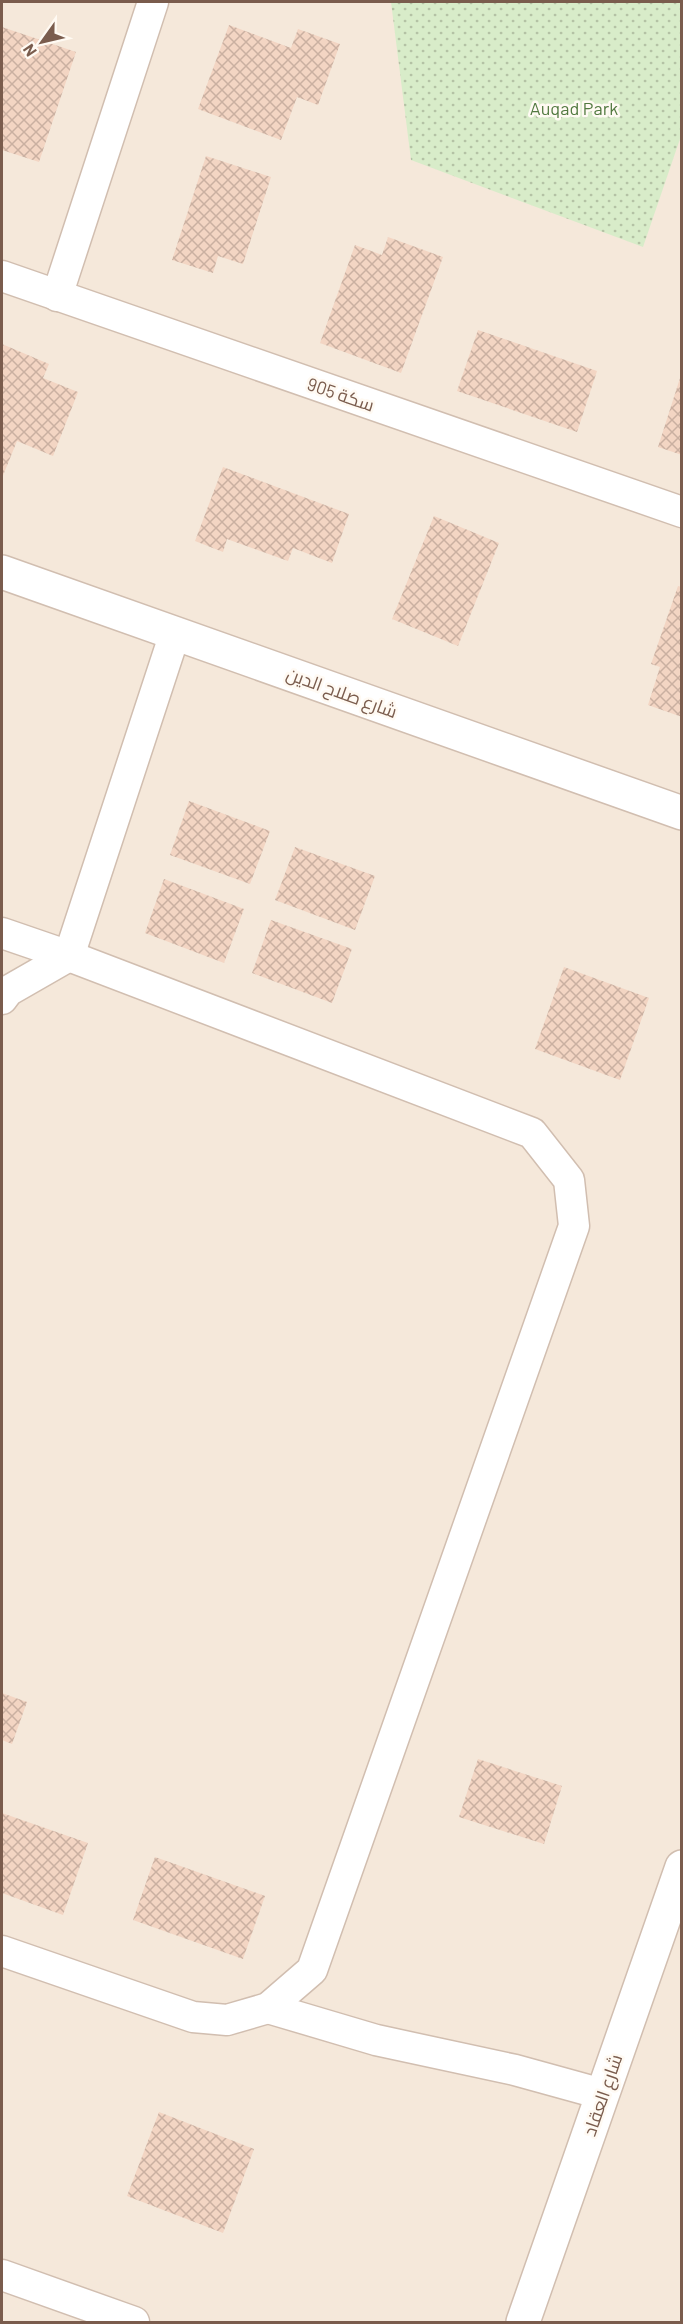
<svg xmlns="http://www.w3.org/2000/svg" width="683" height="2324" font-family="Barlow,Cairo,sans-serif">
	<defs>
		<pattern id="park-dots" width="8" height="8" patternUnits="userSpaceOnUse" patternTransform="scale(1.5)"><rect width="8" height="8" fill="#d8ecc9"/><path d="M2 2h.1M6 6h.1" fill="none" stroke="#b4c2a5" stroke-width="1.8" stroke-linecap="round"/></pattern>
		<pattern id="building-cross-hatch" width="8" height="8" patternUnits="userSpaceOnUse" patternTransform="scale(1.5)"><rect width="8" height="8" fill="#f3d5c3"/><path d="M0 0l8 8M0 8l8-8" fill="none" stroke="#cab0a1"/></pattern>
	</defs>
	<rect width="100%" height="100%" fill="#fdf6ec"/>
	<rect fill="#f5e8da" x="2" y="2" width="679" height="2320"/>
	<polygon fill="url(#park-dots)" points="391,2 681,2 681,136 643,247 411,160"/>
	<g fill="url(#building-cross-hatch)">
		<polygon points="229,25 291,48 298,29 340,44 318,105 297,97 281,140 198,109"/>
		<polygon points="2,27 76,52 39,162 2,150"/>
		<polygon points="206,156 271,177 243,264 218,256 213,273 172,260"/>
		<polygon points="388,237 443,257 401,373 320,343 355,245 382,255"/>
		<polygon points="478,330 597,371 577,432 457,391"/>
		<polygon points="2,344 49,364 43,378 78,392 53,456 17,441 2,478"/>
		<polygon points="681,375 682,375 682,455 658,447"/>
		<polygon points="223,467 349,514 332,563 293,548 288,561 227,539 223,552 195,541"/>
		<polygon points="434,516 499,543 458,646 392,619"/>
		<polygon points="678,586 682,587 682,717 648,705 660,667 651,664"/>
		<polygon points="189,801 270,831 250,884 170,855"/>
		<polygon points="295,847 375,876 355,930 275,900"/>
		<polygon points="164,879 244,909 224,963 145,933"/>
		<polygon points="271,920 352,949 332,1003 252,973"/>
		<polygon points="564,967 649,998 620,1080 535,1049"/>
		<polygon points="2,1693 27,1702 12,1744 2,1740"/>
		<polygon points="478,1759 562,1786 544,1844 459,1817"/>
		<polygon points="2,1813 88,1843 63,1915 2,1893"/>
		<polygon points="155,1857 265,1896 243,1959 133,1920"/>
		<polygon points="159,2112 254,2149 223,2233 127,2196"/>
	</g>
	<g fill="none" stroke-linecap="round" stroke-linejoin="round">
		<defs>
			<g id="minor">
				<polyline points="2,276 682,512"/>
				<polyline points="57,296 153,2"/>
				<polyline points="2,933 69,956 532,1133 569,1180 574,1226 312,1970 268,2008 227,2020 193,2017 2,1951"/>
				<polyline points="2,999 8,991 69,956 175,633"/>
				<polyline points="268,2008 376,2040 515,2070 602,2094"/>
				<polyline points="2,2275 134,2322"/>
			</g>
			<g id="tertiary">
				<polyline points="2,572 682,813"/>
				<polyline points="523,2322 682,1867"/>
			</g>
		</defs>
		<use href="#minor" stroke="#d1beb0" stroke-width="33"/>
		<use href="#tertiary" stroke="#d1beb0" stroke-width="36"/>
		<use href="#minor" stroke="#fff" stroke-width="30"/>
		<use href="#tertiary" stroke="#fff" stroke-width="33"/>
	</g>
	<g text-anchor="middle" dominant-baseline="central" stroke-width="5" stroke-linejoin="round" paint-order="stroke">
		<g font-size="18" fill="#537a41" stroke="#fffaf3">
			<text x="574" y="108">Auqad Park</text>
		</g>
		<g font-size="18" fill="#7a5c4d" stroke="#fffaf3">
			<text transform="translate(341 394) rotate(19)">سكة 905</text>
			<text transform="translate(342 692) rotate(20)">شارع صلاح الدين</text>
			<text transform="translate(602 2095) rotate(-71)">شارع العقاد</text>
		</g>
	</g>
	<rect width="683" height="2324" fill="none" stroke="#7a5c4d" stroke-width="6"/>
	<g transform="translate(42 42) rotate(236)" stroke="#fffaf3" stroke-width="4.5" paint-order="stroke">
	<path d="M0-4.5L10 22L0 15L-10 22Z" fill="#7a5c4d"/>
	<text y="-9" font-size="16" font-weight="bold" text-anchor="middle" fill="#7a5c4d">N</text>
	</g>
</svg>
